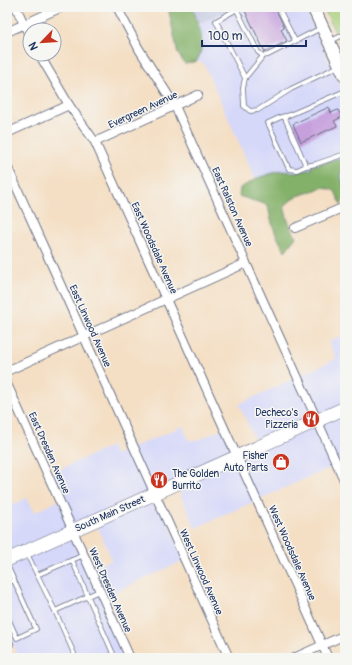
<svg xmlns="http://www.w3.org/2000/svg" width="352" height="665" font-family="Pangolin,sans-serif">
	<rect width="100%" height="100%" fill="#f6f6f2"/>
	<filter id="ink" filterUnits="userSpaceOnUse"><feTurbulence type="fractalNoise" baseFrequency=".025" numOctaves="2"/><feDisplacementMap in="SourceGraphic" scale="8" xChannelSelector="R" yChannelSelector="G"/><feConvolveMatrix kernelMatrix="1 2 1 2 8 2 1 2 1" color-interpolation-filters="sRGB"/></filter>
	<filter id="wash" filterUnits="userSpaceOnUse"><feTurbulence type="fractalNoise" baseFrequency=".012" numOctaves="4" result="noise"/><feDisplacementMap in="SourceGraphic" scale="16" xChannelSelector="R" yChannelSelector="G"/><feGaussianBlur stdDeviation="0.9" result="paint"/><feColorMatrix in="noise" values="0 0 0 0 0 0 0 0 0 0 0 0 0 0 0 0 0 1.4 0 .05"/><feComposite in="paint" operator="in"/></filter>
	<g filter="url(#wash)">
		<rect width="100%" height="100%" fill="#f4dfc4"/>
		<g fill="#d6d8f9" fill-rule="evenodd">
			<polygon points="233,7 304,7 345,96 345,192 338,176 311,166 312,169 297,172 280,171 260,177 255,179 204,64 197,61 201,53 203,41 199,24"/>
			<path d="M345,334V461L195,528L176,484L155,493L185,560L102,598L130,658H19L7,631V507L27,498L35,512L60,500L48,475L111,446L115,455L183,426L189,440H198L224,428L237,456L258,447L239,404L336,359L329,342ZM95,521L112,560L90,569L73,530Z"/>
		</g>
		<polygon fill="#bec3de" points="192,7 233,7 199,24"/>
		<polygon fill="#a6ce79" stroke="#607e6c" points="323,7 345,7 345,53"/>
		<g fill="#84b169" stroke="#507064">
			<path d="M168,7H192C199,26 207,42 197,61L185,64L178,54Z"/>
			<path d="M339,158L342,163L341,175L345,196L341,205L335,191L324,187L295,197L284,206L288,221L296,237L285,251C275,234 271,224 268,205L251,200L239,196L240,188L260,177L280,171L297,172L312,169L311,166Z"/>
		</g>
		<g id="blocks">
			<g fill="#c6a0dd">
				<polygon points="249,7 271,7 273,11 276,10 284,27 281,29 287,41 265,52 244,9"/>
				<polygon points="329,107 331,113 338,110 342,117 334,121 337,126 301,142 293,124"/>
			</g>
		</g>
	</g>
	<g filter="url(#ink)">
		<use href="#blocks" fill-opacity="0" stroke="#676d82" stroke-width="1"/>
		<g fill="none" stroke-linecap="round" stroke-linejoin="round">
			<defs>
				<g id="lane">
					<polyline points="241,7 239,8 238,12 258,52 263,56 268,55 321,28"/>
					<polyline points="278,7 295,41"/>
					<polyline points="239,8 216,21 245,78"/>
					<polyline points="331,41 345,34"/>
					<polyline points="263,56 245,78 243,88 244,106 250,111 258,110 291,89 339,66"/>
					<polyline points="284,116 306,166 297,170 289,169 268,123 281,117 287,116 345,91"/>
					<polyline points="306,166 316,164 345,154"/>
					<polyline points="27,554 55,611 99,591"/>
					<polyline points="72,560 84,555"/>
					<polyline points="7,565 36,629 17,638 7,616"/>
					<polyline points="37,575 72,560 115,658"/>
					<polyline points="7,583 14,580"/>
					<polyline points="55,611 76,658"/>
				</g>
				<g id="street">
					<polyline points="16,7 30,37"/>
					<polyline points="117,7 139,49 175,106 345,482"/>
					<polyline points="7,32 62,7"/>
					<polyline points="39,54 69,105 95,142 328,658"/>
					<polyline points="7,133 69,105"/>
					<polyline points="95,142 198,95"/>
					<polyline points="7,166 229,658"/>
					<polyline points="295,228 342,208 345,208"/>
					<polyline points="7,371 246,263"/>
					<polyline points="7,384 130,658"/>
					<polyline points="7,640 9,644"/>
					<polyline points="294,658 345,635"/>
				</g>
				<polyline id="secondary" points="313,7 345,76"/>
				<polyline id="primary" points="7,560 345,408"/>
			</defs>
			<use href="#lane" stroke="#676d82" stroke-width="5.5"/>
			<use href="#street" stroke="#676d82" stroke-width="10"/>
			<use href="#secondary" stroke="#676d82" stroke-width="14"/>
			<use href="#primary" stroke="#676d82" stroke-width="14"/>
			<use href="#lane" stroke="#fff" stroke-width="4"/>
			<use href="#street" stroke="#fff" stroke-width="8"/>
			<use href="#secondary" stroke="#fff" stroke-width="12"/>
			<use href="#primary" stroke="#fff" stroke-width="13"/>
		</g>
	</g>
	<defs>
		<symbol id="restaurant-disc" viewBox="-11 -11 22 22"><circle r="9.5" fill="#c8321e" stroke="#f6f6f2"/><path d="M-5-6h1v4h1v-4h1v4h1v-4h1v5L-1.5 .5V6h-2V.5L-5-1ZM5-6V6H3V1.5H1.5Q1.5-4 5-6Z" fill="#fff"/></symbol>
		<symbol id="shop-disc" viewBox="-11 -11 22 22"><circle r="9.5" fill="#c8321e" stroke="#f6f6f2"/><path d="M-5-2.5h2.3a2.7 3.5 0 0 1 5.4 0H5L5.5 6h-11ZM-1.5-2.5h3a1.5 2.3 0 0 0-3 0Z" fill="#fff"/></symbol>
	</defs>
	<g fill-rule="evenodd">
		<use href="#restaurant-disc" x="301" y="409" width="20" height="20"/>
		<use href="#shop-disc" x="271" y="452" width="20" height="20"/>
		<use href="#restaurant-disc" x="149" y="470" width="20" height="20"/>
	</g>
	<g text-anchor="middle" dominant-baseline="central" stroke-width="3" stroke-linejoin="round" paint-order="stroke">
		<g font-size="10" fill="#1b2f5e" stroke="#f6f6f2">
			<text transform="translate(143 110) rotate(-25)">Evergreen Avenue</text>
			<text transform="translate(232 207) rotate(66)">East Ralston Avenue</text>
			<text transform="translate(154 248) rotate(66)">East Woodsdale Avenue</text>
			<text transform="translate(90 326) rotate(66)">East Linwood Avenue</text>
			<text transform="translate(49 453) rotate(66)">East Dresden Avenue</text>
			<text transform="translate(110 514) rotate(-24)">South Main Street</text>
			<text transform="translate(292 553) rotate(66)">West Woodsdale Avenue</text>
			<text transform="translate(201 572) rotate(66)">West Linwood Avenue</text>
			<text transform="translate(110 590) rotate(66)">West Dresden Avenue</text>
		</g>
		<g font-size="10" fill="#1b2f5e" stroke="#f6f6f2" text-anchor="end">
			<text x="298" y="413">Decheco's<tspan x="298" dy="12">Pizzeria</tspan></text>
			<text x="268" y="456">Fisher<tspan x="268" dy="12">Auto Parts</tspan></text>
			<text x="172" y="474" text-anchor="start">The Golden<tspan x="172" dy="12">Burrito</tspan></text>
		</g>
	</g>
	<rect width="352" height="665" fill="none" stroke="#f6f6f2" stroke-width="24"/>
	<g transform="translate(42 42) rotate(245)"><circle r="19" fill="#f6f6f2" stroke="#9ea6b7"/>
	<path d="M0-3L7 15L0 10L-7 15Z" fill="#c8321e"/>
	<text y="-6" font-size="11" font-weight="bold" text-anchor="middle" fill="#1b2f5e">N</text>
	</g>
	<path d="M202 40v6h104v-6" fill="none" stroke="#1b2f5e" stroke-width="2"/>
	<text x="208" y="40" font-size="12" fill="#1b2f5e" stroke="#f6f6f2" stroke-width="3" paint-order="stroke">100 m</text>
</svg>
